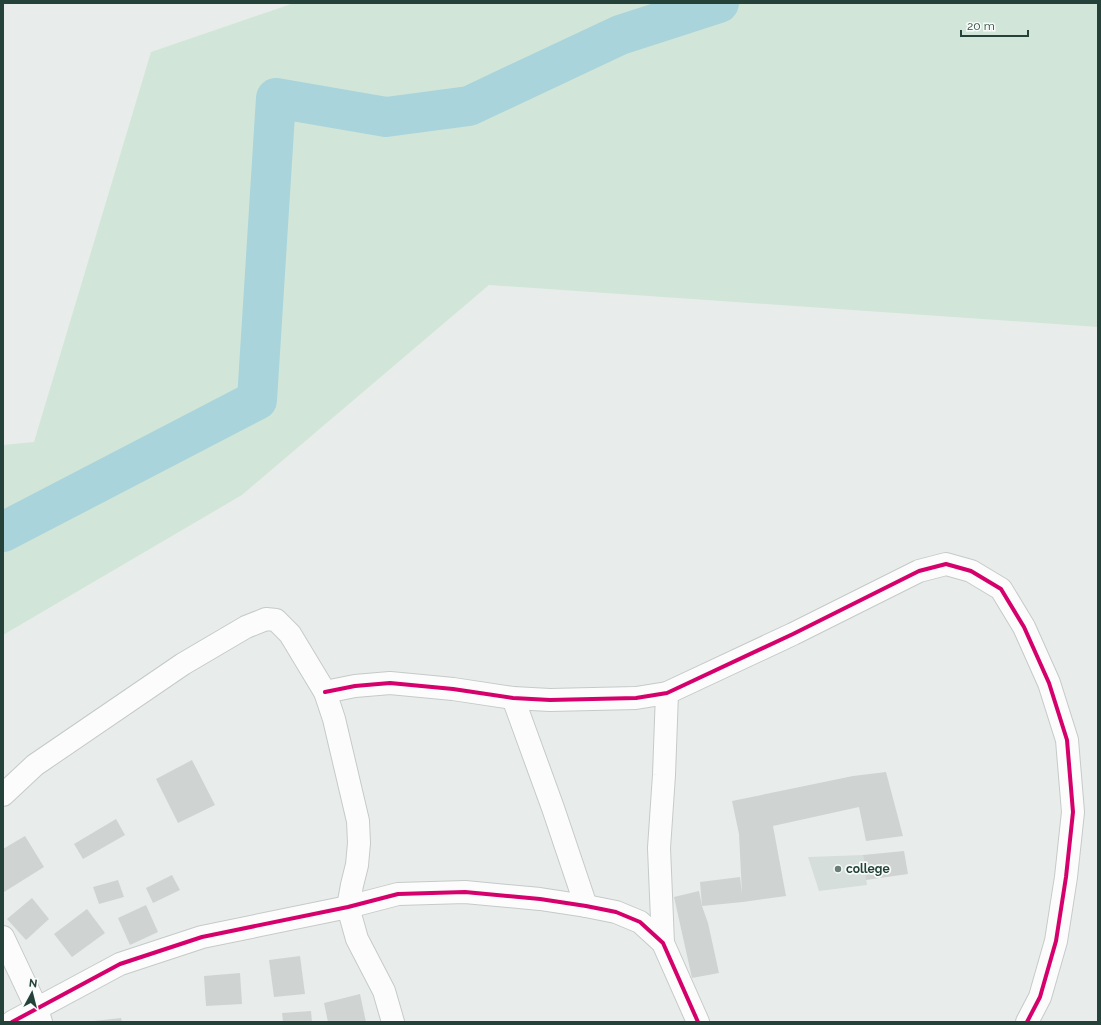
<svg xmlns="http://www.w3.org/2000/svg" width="1101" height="1025" font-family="Raleway,sans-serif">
	<rect width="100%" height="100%" fill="#e8edeb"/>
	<polygon fill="#d6dedb" points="863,855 867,885 819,891 808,857"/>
	<polygon fill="#d1e6d8" points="294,3 1098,3 1098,327 489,285 242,495 3,635 3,445 34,442 151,52"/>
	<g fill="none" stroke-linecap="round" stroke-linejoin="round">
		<polyline stroke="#a9d4db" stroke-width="40" points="3,532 257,400 276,98 386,117 469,106 620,35 719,3"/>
	</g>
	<g fill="#cfd4d2">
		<polygon points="192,760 215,805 178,823 156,779"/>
		<polygon points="886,772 903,836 866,841 859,807 773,826 786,896 743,902 702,906 700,882 740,877 742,894 739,834 732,801 853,776"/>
		<polygon points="116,819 125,835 83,859 74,844"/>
		<polygon points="25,836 44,867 4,892 3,849"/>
		<polygon points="904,851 908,874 866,880 863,855"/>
		<polygon points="172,875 180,890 153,903 146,888"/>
		<polygon points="118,880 124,897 99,904 93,887"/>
		<polygon points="699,891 702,906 708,923 719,973 692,978 674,897"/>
		<polygon points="32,898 49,919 26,940 7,919"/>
		<polygon points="146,905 158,932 130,945 118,918"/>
		<polygon points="87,909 105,933 72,957 54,934"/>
		<polygon points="300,956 305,994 274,997 269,960"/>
		<polygon points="240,973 242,1004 206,1006 204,976"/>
		<polygon points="360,994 366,1022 328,1022 324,1003"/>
		<polygon points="311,1011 312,1022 283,1022 282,1013"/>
		<polygon points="121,1018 122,1022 94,1022 94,1021"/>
	</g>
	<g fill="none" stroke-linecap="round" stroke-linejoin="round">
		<defs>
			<g id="minor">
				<polyline points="325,692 355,686 390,683 453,689 513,698 550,700 636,698 667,693 793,634 919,571 946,564 971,571 1001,589 1024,627 1049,683 1067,740 1073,812 1066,877 1056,941 1040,997 1027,1022"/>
				<polyline points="513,698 553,808 586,906"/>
				<polyline points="3,795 35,765 183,664 246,627 266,619 276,620 290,634 325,692 334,719 358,821 359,843 357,865 352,885 348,907 357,939 384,991 393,1022"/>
				<polyline points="3,937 37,1009 41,1022"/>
				<polyline points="663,943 659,848 664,775 667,693"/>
				<polyline points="12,1022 120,964 202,937 348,907 398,894 465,892 540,899 586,906 616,912 640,922 663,943 698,1022"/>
			</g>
		</defs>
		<use href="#minor" stroke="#c5cac8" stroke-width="24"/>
		<use href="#minor" stroke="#fcfcfc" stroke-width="22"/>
		<defs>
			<g id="cycleway">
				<polyline points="325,692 355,686 390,683 453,689 513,698 550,700 636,698 667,693 793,634 919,571 946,564 971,571 1001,589 1024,627 1049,683 1067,740 1073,812 1066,877 1056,941 1040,997 1027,1022"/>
				<polyline points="12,1022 120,964 202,937 348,907 398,894 465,892 540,899 586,906 616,912 640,922 663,943 698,1022"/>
			</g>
		</defs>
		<use href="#cycleway" stroke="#f7fbf9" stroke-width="6"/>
		<use href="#cycleway" stroke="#d6006c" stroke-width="4"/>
	</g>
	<circle fill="#697e78" stroke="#f7fbf9" stroke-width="1.5" cx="838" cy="869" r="4"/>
	<g text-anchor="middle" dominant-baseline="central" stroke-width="3.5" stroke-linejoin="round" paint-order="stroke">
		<g font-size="12" font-weight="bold" fill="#24423a" stroke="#f7fbf9" text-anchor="start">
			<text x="846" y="869">college</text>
		</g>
	</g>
	<rect width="1101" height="1025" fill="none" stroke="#24423a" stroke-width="8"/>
	<g transform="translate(32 993) rotate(7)" stroke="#f7fbf9" stroke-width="3" paint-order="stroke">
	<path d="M0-3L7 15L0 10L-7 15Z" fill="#24423a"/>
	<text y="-6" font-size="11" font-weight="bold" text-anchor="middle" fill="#24423a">N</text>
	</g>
	<path d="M961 30v6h67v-6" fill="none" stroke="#24423a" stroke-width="2"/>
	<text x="967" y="30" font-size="12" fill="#24423a" stroke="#f7fbf9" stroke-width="3" paint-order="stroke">20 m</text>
</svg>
